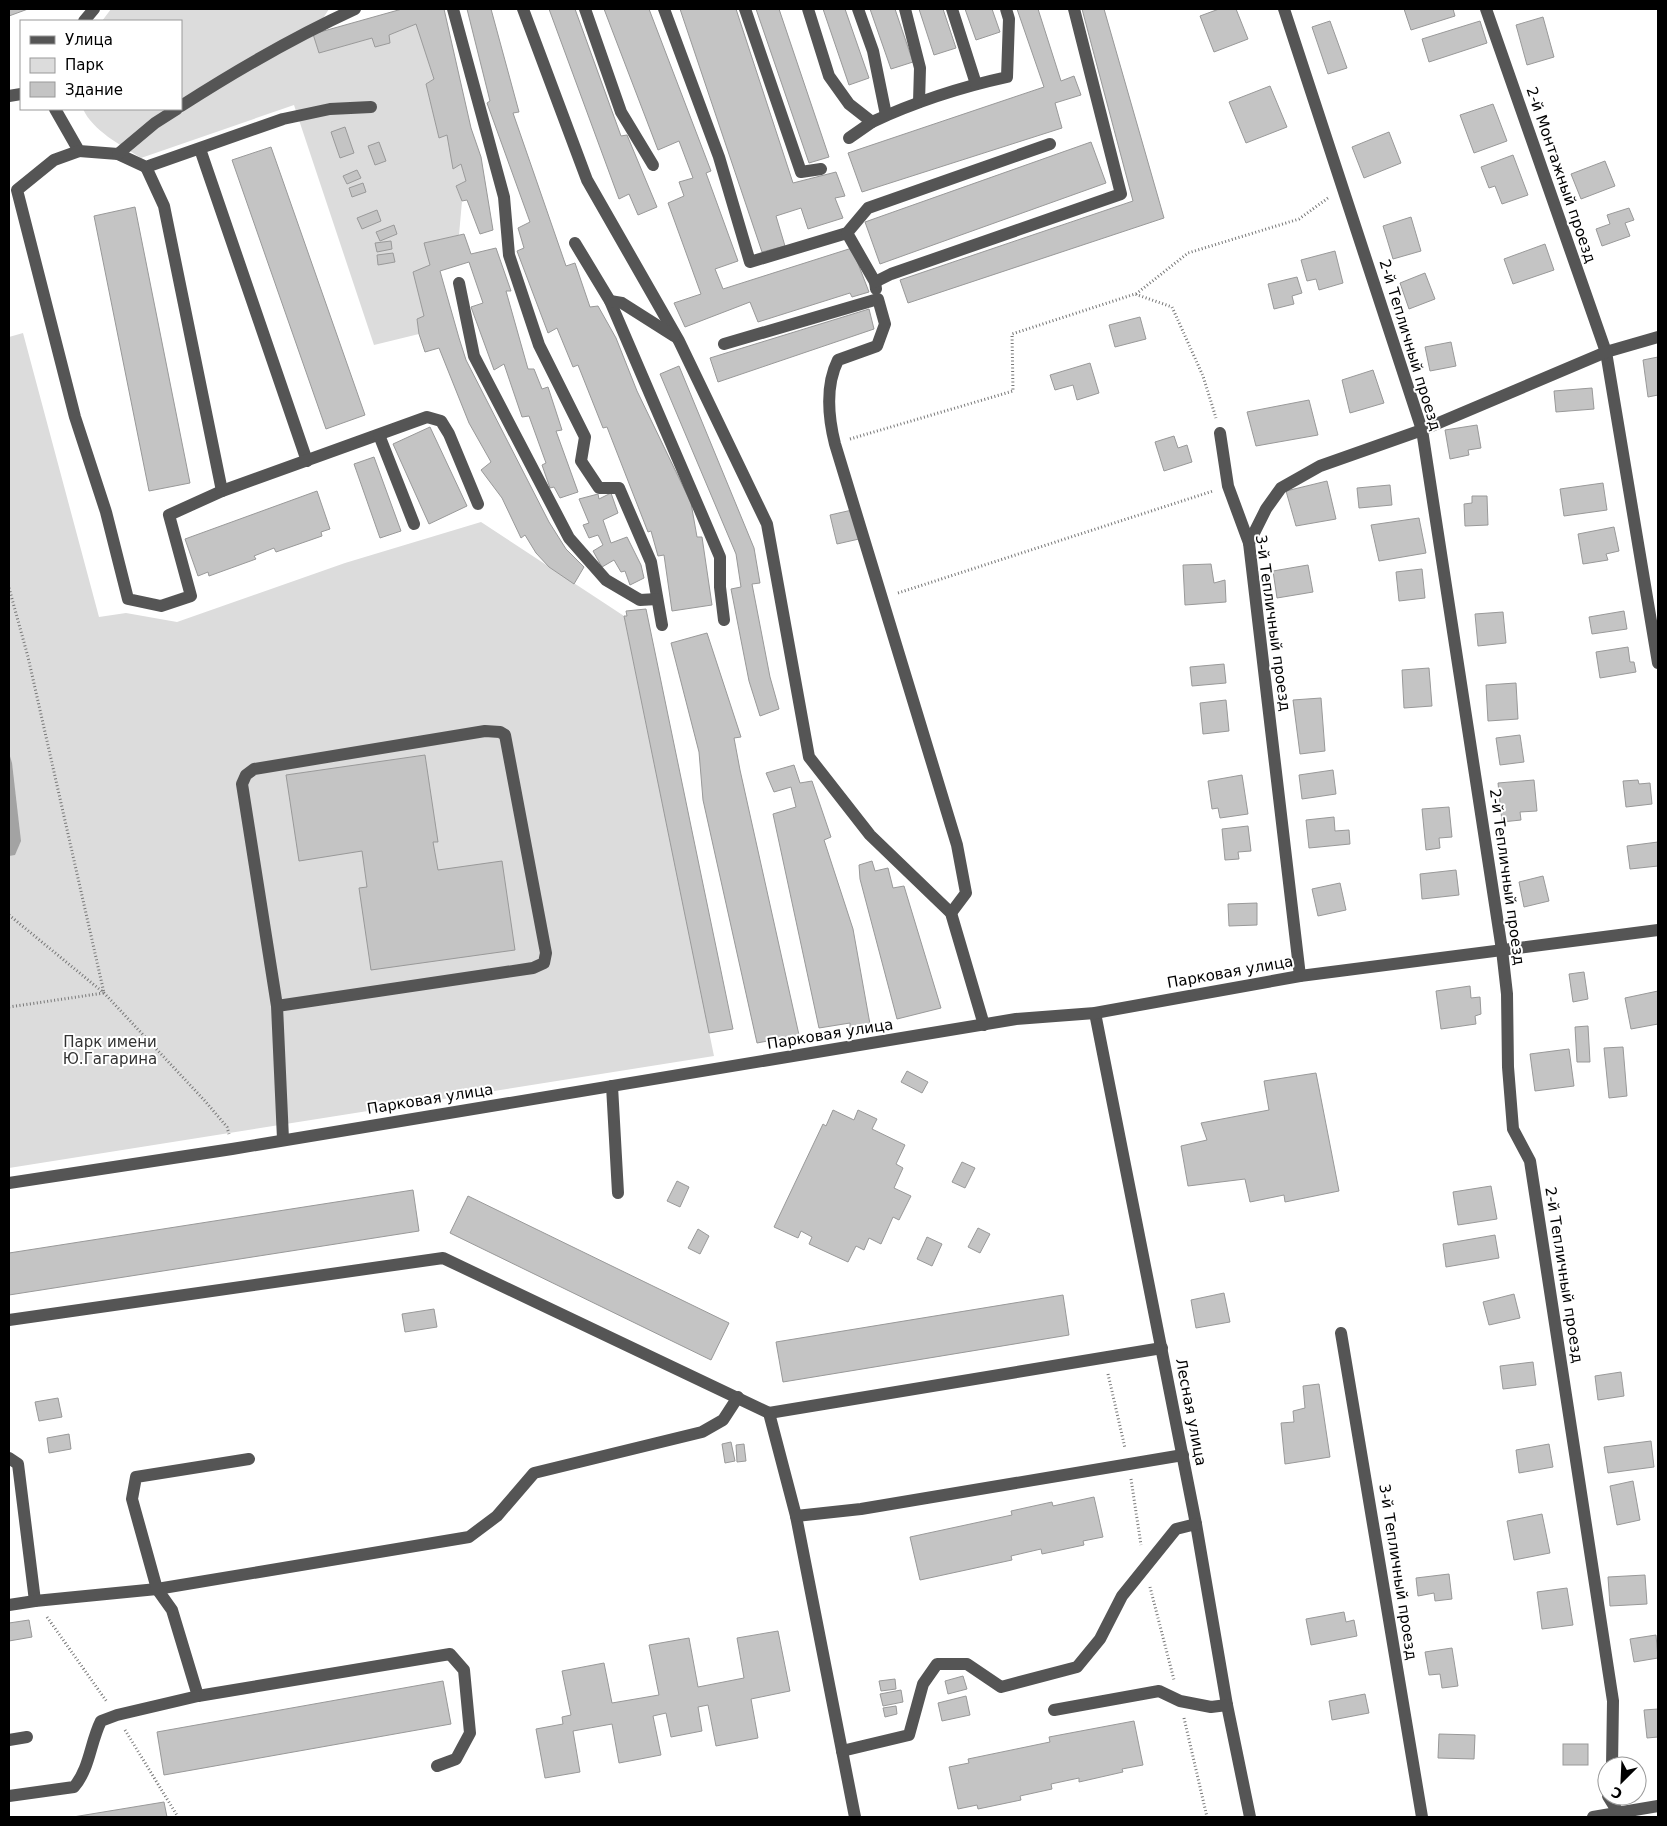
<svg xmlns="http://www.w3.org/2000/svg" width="1667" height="1826" font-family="'DejaVu Sans',sans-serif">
	<rect width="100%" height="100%" fill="#fff"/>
	<g fill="#dcdcdc">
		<path d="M111,9H329L313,34L319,53L372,38L375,47L390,43L389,35L416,24L434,79L426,84L439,138L447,135L454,168L461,164L466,181L456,187L462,201L459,235L425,243L430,265L424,316L417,319L419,334L374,345L294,105L141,158C121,145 93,131 83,109H181V21H102Z"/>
		<polygon points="23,333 99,617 126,613 177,622 345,563 481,522 624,616 714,1056 9,1168 9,337"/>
	</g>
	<polygon fill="#a3a3a3" points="9,753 12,763 21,841 15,855 9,856"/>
	<g fill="#c4c4c4" stroke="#999">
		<polygon points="9,9 28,9 9,16"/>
		<polygon points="402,9 444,9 471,128 481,157 493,230 480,234 467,200 462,201 456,186 466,181 461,164 453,169 447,135 439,138 426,84 434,79 416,24 389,35 390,43 375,47 372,38 319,53 313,34"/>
		<polygon points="467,9 491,9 519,112 513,113 566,266 575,263 590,307 598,306 616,338 637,391 691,503 697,537 702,537 712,605 672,611 664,555 658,556 651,531 648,532 607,427 603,428 578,365 573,367 557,328 548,333 517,251 524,248 518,228 530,222 487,103 490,101"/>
		<polygon points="549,9 575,9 621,136 627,135 657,207 638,215 629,194 619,199"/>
		<polygon points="604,9 649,9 711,171 706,173 738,261 715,269 723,289 852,248 869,292 852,297 850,293 758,322 750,302 685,327 674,303 701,294 668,203 684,196 679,182 693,178 679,141 658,150"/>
		<polygon points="680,9 736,9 793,183 836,172 845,196 835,198 843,218 808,229 801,208 776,216 785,246 762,252"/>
		<polygon points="756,9 779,9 829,157 809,163"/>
		<polygon points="823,9 845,9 869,78 849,85"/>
		<polygon points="870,9 895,9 913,62 891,69"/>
		<polygon points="919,9 943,9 956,48 934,55"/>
		<polygon points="965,9 992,9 1000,32 976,40"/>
		<polygon points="1017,9 1038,9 1061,81 1074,76 1081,95 1055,103 1062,128 862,192 848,153 1044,87"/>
		<polygon points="1082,9 1104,9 1164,218 908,303 900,280 1133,201"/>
		<polygon points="1219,9 1236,9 1248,39 1214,52 1200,16"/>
		<polygon points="1404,9 1453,9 1455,16 1411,30"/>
		<polygon points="1543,17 1554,57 1527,65 1516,25"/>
		<polygon points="1330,21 1347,68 1328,74 1312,27"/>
		<polygon points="1480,21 1487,43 1429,62 1422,39"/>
		<polygon points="1270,86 1287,127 1246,143 1229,102"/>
		<polygon points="1493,104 1507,141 1474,153 1460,115"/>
		<polygon points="345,127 354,153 340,158 331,132"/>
		<polygon points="1389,132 1401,163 1364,178 1352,147"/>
		<polygon points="379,142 386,161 375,165 368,146"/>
		<polygon points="1091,142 1106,183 880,264 865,222"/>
		<polygon points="271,147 365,415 326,429 232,160"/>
		<polygon points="1513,155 1528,195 1502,204 1495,186 1489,188 1481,167"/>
		<polygon points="1605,161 1615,186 1581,199 1571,174"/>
		<polygon points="357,170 361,178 347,184 343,176"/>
		<polygon points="363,183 366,192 352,197 349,188"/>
		<polygon points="135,207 190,483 149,491 94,216"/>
		<polygon points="1629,208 1634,220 1625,223 1630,236 1602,246 1596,229 1610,224 1607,215"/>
		<polygon points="377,210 381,221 362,229 357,218"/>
		<polygon points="1411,217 1421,251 1393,259 1383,226"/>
		<polygon points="394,225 397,234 380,241 376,232"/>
		<polygon points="464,234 471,254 496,248 511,291 506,291 528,369 534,369 542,389 548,387 562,430 556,431 578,492 560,498 554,487 550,488 542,465 546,463 529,416 522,417 504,364 494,370 471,307 483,303 469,262 440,271 459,338 466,360 549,522 566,549 584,567 574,584 549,567 536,553 525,535 521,538 502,498 481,470 491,462 469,423 439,348 425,352 419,334 417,319 424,316 413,272 430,265 424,243"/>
		<polygon points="391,241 392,249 377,252 375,243"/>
		<polygon points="1545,244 1554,270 1513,284 1504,259"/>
		<polygon points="1335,251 1343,283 1319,290 1316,279 1307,281 1301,260"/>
		<polygon points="393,253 395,262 378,265 377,255"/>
		<polygon points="1425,273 1435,299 1409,309 1400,283"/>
		<polygon points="1297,277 1302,293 1292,296 1294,304 1274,309 1268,284"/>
		<polygon points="869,309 874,329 718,382 710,358"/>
		<polygon points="1140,317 1146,339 1115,347 1109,325"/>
		<polygon points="1451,342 1456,366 1430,371 1425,347"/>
		<polygon points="1658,357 1658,395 1648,397 1643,360"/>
		<polygon points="1090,363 1099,393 1077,400 1073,385 1055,390 1050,375"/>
		<polygon points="679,366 754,548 760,583 752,584 770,677 779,709 760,716 749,681 731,589 741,587 736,554 660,374"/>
		<polygon points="1373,370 1384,403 1350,413 1342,380"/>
		<polygon points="1592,388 1594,409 1556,412 1554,391"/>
		<polygon points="1309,400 1318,435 1256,446 1247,412"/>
		<polygon points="1477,425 1481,448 1468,450 1469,455 1450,459 1445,430"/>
		<polygon points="430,427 467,506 429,524 393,444"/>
		<polygon points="1174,436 1178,448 1187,445 1192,462 1164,471 1155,442"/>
		<polygon points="374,457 401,531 380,538 354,464"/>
		<polygon points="1327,481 1336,519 1296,526 1286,491"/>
		<polygon points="1603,483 1607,510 1564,516 1560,489"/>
		<polygon points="1390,485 1392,505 1359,508 1357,488"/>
		<polygon points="317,491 330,529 321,532 322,536 276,552 274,548 254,556 256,559 209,576 208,572 198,576 185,539"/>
		<polygon points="611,493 618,513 603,520 611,543 627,537 641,565 644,578 630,585 625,571 621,572 614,560 602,567 593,551 603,545 598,535 589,538 583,525 589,523 579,499 598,494 599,499"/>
		<polygon points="1472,496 1487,496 1488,525 1465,526 1464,504 1472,503"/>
		<polygon points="852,510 859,539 837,544 830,515"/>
		<polygon points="1419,518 1426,553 1379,561 1371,525"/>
		<polygon points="1614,527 1619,551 1606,554 1608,560 1583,564 1578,534"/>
		<polygon points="1211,564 1214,583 1225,580 1226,602 1185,605 1183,565"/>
		<polygon points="1308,565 1313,592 1277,598 1273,571"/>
		<polygon points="1422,569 1425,598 1399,601 1396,572"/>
		<polygon points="646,609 733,1029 709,1033 624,616 627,616 626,611"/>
		<polygon points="1624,611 1627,629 1592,634 1589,617"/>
		<polygon points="1503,612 1506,643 1478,646 1475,614"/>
		<polygon points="707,633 741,737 734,738 740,770 799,1035 757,1043 703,800 699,752 671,643"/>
		<polygon points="1628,647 1630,662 1634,662 1636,672 1600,678 1596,652"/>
		<polygon points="1224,664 1226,683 1192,686 1190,667"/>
		<polygon points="1429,668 1432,706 1404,708 1402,670"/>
		<polygon points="1516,683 1518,719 1488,721 1486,685"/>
		<polygon points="1321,698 1325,751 1300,754 1293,700"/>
		<polygon points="1226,700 1229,731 1203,734 1200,703"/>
		<polygon points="1520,735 1524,762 1500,765 1496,738"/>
		<polygon points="425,755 438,842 433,842 438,870 502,861 515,950 371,970 359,888 367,887 362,851 299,861 286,775"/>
		<polygon points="794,765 800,783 812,781 831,837 824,840 853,929 870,1024 850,1028 850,1023 819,1028 773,814 796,807 791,787 774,792 766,773"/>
		<polygon points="1333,770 1336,794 1302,799 1299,775"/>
		<polygon points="1242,775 1248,814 1220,818 1218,808 1212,809 1208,781"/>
		<polygon points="1534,780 1537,811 1520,812 1521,820 1502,822 1498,783"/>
		<polygon points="1638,780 1639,784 1650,783 1652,804 1626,807 1623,781"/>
		<polygon points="1449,807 1452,837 1439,838 1440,848 1426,850 1422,809"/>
		<polygon points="1334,817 1335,831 1349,830 1350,844 1309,848 1306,820"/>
		<polygon points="1248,826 1251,851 1238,852 1239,859 1225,860 1222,829"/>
		<polygon points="1658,842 1658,866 1630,869 1627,846"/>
		<polygon points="872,861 875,871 888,868 893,888 904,886 941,1008 897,1019 860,879 859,865"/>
		<polygon points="1456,870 1459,895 1422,899 1420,874"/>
		<polygon points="1543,876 1549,901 1524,907 1519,882"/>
		<polygon points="1340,883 1346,910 1318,916 1312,889"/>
		<polygon points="1257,903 1257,925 1229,926 1228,904"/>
		<polygon points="1584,972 1588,999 1573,1002 1569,974"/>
		<polygon points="1470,986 1471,998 1480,997 1481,1014 1475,1016 1476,1024 1441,1029 1436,991"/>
		<polygon points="1658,991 1658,1024 1631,1029 1625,998"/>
		<polygon points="1588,1026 1590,1062 1577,1062 1575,1027"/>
		<polygon points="1623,1047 1627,1096 1609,1098 1604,1048"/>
		<polygon points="1569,1049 1574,1086 1535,1091 1530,1054"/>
		<polygon points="907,1071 928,1082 922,1093 901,1082"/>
		<polygon points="1316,1073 1339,1191 1285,1202 1284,1195 1250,1202 1245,1179 1188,1186 1181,1146 1207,1140 1201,1123 1269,1110 1264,1081"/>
		<polygon points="833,1110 854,1120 858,1110 877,1119 872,1129 905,1145 896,1164 903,1168 894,1188 911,1196 899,1220 893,1217 881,1244 869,1238 864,1250 856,1246 848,1262 809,1244 812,1237 801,1231 798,1238 774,1227 823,1124 826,1126"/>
		<polygon points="962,1162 975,1168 965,1188 952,1182"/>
		<polygon points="677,1181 689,1187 680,1207 667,1201"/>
		<polygon points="1491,1186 1497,1219 1458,1225 1453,1192"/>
		<polygon points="413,1190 419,1231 9,1295 9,1253"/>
		<polygon points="468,1196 729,1323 711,1360 450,1233"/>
		<polygon points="978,1228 990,1234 980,1253 968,1247"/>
		<polygon points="698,1229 709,1236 700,1254 688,1248"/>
		<polygon points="1495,1235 1499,1258 1446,1267 1443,1244"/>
		<polygon points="927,1237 942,1244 932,1266 917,1259"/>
		<polygon points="1224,1293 1230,1322 1196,1328 1191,1300"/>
		<polygon points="1514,1294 1520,1318 1489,1325 1483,1302"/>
		<polygon points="1063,1295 1069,1335 783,1382 776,1342"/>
		<polygon points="434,1309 437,1327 405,1332 402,1314"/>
		<polygon points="1533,1362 1536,1385 1503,1389 1500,1366"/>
		<polygon points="1621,1372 1624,1396 1598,1400 1595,1376"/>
		<polygon points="1319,1384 1330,1457 1285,1464 1281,1423 1294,1422 1293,1411 1305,1408 1303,1386"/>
		<polygon points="58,1398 62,1417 39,1421 35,1402"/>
		<polygon points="69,1434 71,1449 49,1453 47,1438"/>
		<polygon points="1651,1441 1654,1467 1608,1473 1604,1447"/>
		<polygon points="731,1442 735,1461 725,1463 722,1444"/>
		<polygon points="744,1444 746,1461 737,1462 736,1445"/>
		<polygon points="1549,1444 1553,1467 1519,1473 1516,1450"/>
		<polygon points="1633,1481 1640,1520 1617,1525 1610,1486"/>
		<polygon points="1094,1497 1103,1537 1083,1541 1084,1545 1042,1554 1041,1549 1011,1556 1012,1560 920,1580 910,1537 1012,1515 1011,1511 1052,1502 1053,1506"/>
		<polygon points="1542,1514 1550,1553 1514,1560 1507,1521"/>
		<polygon points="1449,1574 1452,1599 1435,1601 1434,1593 1418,1596 1416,1578"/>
		<polygon points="1645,1575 1647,1604 1610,1606 1608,1577"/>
		<polygon points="1567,1588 1573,1625 1542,1629 1537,1592"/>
		<polygon points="1344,1612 1346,1622 1354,1620 1357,1636 1311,1645 1306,1619"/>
		<polygon points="29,1620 32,1637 9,1641 9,1623"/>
		<polygon points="778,1631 790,1691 751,1699 758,1738 716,1746 708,1705 698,1707 702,1731 671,1737 666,1713 653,1716 661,1755 619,1763 612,1724 573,1731 580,1772 545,1778 536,1729 563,1724 562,1717 571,1715 562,1671 604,1663 612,1703 659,1695 649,1645 689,1638 698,1687 744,1678 737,1638"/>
		<polygon points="1656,1635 1658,1658 1634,1662 1630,1639"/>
		<polygon points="1452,1648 1458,1686 1442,1688 1440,1674 1429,1675 1425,1652"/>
		<polygon points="963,1676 967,1689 948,1694 945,1681"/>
		<polygon points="895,1679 896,1689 881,1691 879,1681"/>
		<polygon points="443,1681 451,1724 164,1775 157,1732"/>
		<polygon points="901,1690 903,1702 883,1706 880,1694"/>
		<polygon points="1365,1694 1369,1713 1332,1720 1329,1701"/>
		<polygon points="966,1696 970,1715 942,1721 938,1703"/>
		<polygon points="896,1706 897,1714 885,1717 883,1708"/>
		<polygon points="1658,1709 1658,1737 1647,1738 1644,1710"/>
		<polygon points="1134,1721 1143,1765 1122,1769 1123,1772 1079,1782 1079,1778 1051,1784 1052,1789 1020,1796 1021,1800 978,1809 977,1805 958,1809 949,1767 969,1763 968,1759 1050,1742 1049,1737"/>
		<polygon points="1439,1734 1475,1735 1474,1759 1438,1758"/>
		<rect x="1563" y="1744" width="25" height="21"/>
		<polygon points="164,1802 167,1817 73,1817"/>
	</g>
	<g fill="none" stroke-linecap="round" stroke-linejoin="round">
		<g stroke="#777" stroke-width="3" stroke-dasharray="1 2.5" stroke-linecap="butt">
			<polyline points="1136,294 1188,253 1299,219 1328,198"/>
			<polyline points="850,439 1013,391 1012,334 1135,294 1172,307 1203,376 1216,418"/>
			<polyline points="9,588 28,657 104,993 9,1007"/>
			<polyline points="898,593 1213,491"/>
			<polyline points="9,915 104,993 205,1101 227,1127 229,1134"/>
			<polyline points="1108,1374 1125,1448"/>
			<polyline points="1131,1479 1141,1545"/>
			<polyline points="1150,1587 1174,1680"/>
			<polyline points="47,1617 107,1702"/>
			<polyline points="1184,1718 1207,1817"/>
			<polyline points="125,1730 178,1817"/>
		</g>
		<g stroke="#555" stroke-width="12">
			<polyline points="453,9 504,197 509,255 539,345 585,437 581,461 599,488 619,488 651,562 662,625"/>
			<polyline points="523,9 587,180 679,341 767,524 809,757 870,835 951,913 984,1025"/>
			<polyline points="585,9 621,112 653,165"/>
			<polyline points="664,9 719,157 750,262 847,233 868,208 1050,144"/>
			<polyline points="745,9 801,172 821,169"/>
			<path d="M808,9L829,76L849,104L872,122C915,102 961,87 1007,77L1009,19L1006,9"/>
			<polyline points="858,9 873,51 886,115"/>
			<polyline points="905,9 920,68 919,102"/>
			<polyline points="952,9 976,84"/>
			<polyline points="1284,9 1422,430 1502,950 1507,994 1508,1067 1513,1129 1530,1161 1613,1701 1612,1766"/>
			<polyline points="1486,9 1606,352 1658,663"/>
			<polyline points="84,21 94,9"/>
			<polyline points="9,96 21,94"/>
			<path d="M181,106C237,70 294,37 355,9"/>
			<polyline points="55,109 79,151 118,154 146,167 283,119 330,109 371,107"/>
			<polyline points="849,138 872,122"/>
			<polyline points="200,149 307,461"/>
			<polyline points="79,151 54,160 17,190 75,417 106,512 128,599 161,606 191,596 169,515 222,491 427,417 441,421 449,434 478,504"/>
			<polyline points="118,154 155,123 177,109"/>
			<polyline points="146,167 164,206 222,491"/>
			<polyline points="847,233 875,282 876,289"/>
			<polyline points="575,243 610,301 720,557 720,587 724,620"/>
			<polyline points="875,282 891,274 1121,194 1074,9"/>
			<polyline points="459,283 474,356 569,538 606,580 640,600 657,599"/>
			<polyline points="610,301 622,303 674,336"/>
			<path d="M724,344L878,299L885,324L877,346L838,360C825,386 828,416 835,444L957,845L966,893L951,913"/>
			<polyline points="1220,433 1228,486 1249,543 1300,976"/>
			<polyline points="379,435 414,524"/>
			<polyline points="1249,543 1266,509 1281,488 1320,466 1422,430 1606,352 1658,337"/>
			<polyline points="277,1006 533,968 544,963 546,953 505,735 500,732 485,731 254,769 246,775 242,784 277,1006 283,1139"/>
			<polyline points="1095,1013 1196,1524 1227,1705 1250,1817"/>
			<polyline points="612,1086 618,1193"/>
			<polyline points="9,1183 232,1149 1016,1019 1095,1013 1300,976 1658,930"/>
			<polyline points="9,1320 443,1258 769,1413 796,1516 855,1817"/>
			<polyline points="1341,1333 1422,1817"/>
			<polyline points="769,1413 1162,1348"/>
			<polyline points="9,1458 18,1464 35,1601 157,1589 469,1537 497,1516 534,1473 702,1432 723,1420 738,1397"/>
			<polyline points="796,1516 861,1509 1183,1455"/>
			<polyline points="9,1605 35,1601"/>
			<polyline points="198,1696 172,1610 157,1589 132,1499 136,1477 249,1459"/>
			<polyline points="1054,1710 1159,1691 1180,1701 1211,1707 1227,1705"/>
			<polyline points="9,1740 27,1737"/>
			<polyline points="842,1751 909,1735 923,1684 937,1664 967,1664 1001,1687 1077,1667 1100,1639 1122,1596 1176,1529 1196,1524"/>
			<path d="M9,1796L74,1787C90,1768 90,1743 101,1721L117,1715L198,1696L450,1654L464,1670L470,1733L456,1759L437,1766"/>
			<polyline points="1608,1796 1621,1817"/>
			<polyline points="1593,1817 1658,1806"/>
		</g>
	</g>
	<g text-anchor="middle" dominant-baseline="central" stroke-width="4" stroke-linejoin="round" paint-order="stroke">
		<g font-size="15" fill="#000" stroke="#fff">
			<text transform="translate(1561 175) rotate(71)">2-й Монтажный проезд</text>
			<text transform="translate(1410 345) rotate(73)">2-й Тепличный проезд</text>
			<text transform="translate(1273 623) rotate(82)">3-й Тепличный проезд</text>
			<text transform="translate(1507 877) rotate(82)">2-й Тепличный проезд</text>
			<text transform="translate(1230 972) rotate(-10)">Парковая улица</text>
			<text transform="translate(830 1034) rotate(-9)">Парковая улица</text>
			<text transform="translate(430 1099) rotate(-9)">Парковая улица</text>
			<text transform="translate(1564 1275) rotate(81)">2-й Тепличный проезд</text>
			<text transform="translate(1191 1412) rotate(79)">Лесная улица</text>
			<text transform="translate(1398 1572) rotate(81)">3-й Тепличный проезд</text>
		</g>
		<g font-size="15" fill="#333" stroke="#fff">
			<text x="110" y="1042">Парк имени<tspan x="110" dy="17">Ю.Гагарина</tspan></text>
		</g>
	</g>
	<rect width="1667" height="1826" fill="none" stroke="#000000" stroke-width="20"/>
	<rect x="20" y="20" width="162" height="90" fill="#ffffff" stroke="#999999"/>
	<rect x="30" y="36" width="25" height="8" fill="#555555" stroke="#999999"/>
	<text x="65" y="45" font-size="15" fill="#000000">Улица</text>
	<rect x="30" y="58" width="25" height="15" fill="#dcdcdc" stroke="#999999"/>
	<text x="65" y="70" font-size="15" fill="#000000">Парк</text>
	<rect x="30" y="82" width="25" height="15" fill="#c4c4c4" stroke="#999999"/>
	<text x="65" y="95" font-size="15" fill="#000000">Здание</text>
	<g transform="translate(1622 1781) rotate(204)"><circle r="24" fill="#ffffff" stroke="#999999"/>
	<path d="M0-4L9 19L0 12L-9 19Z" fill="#000000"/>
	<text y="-8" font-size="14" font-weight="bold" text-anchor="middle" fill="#000000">С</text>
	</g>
</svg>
